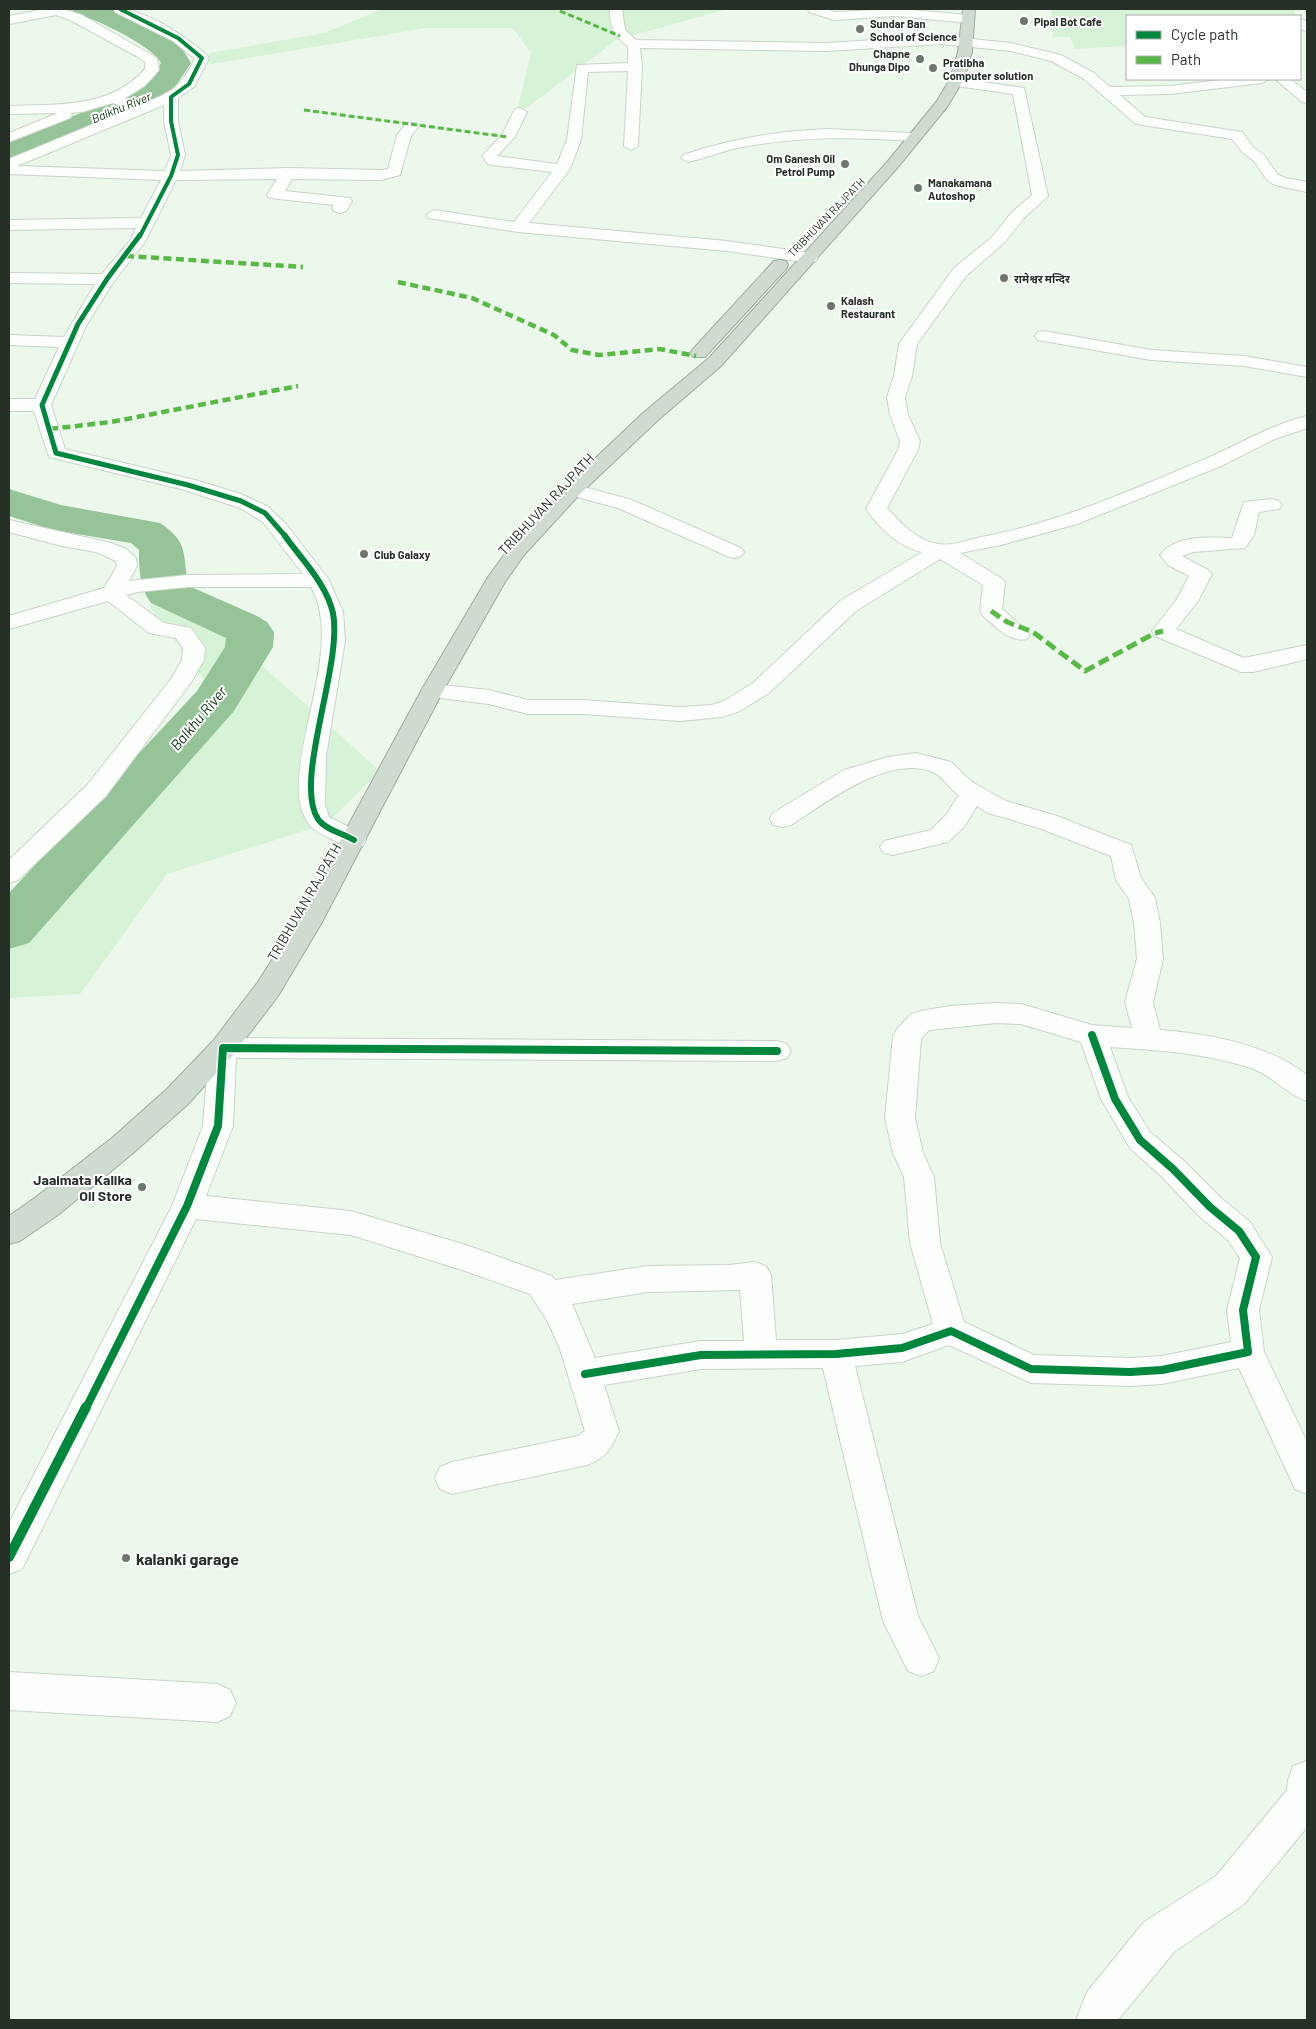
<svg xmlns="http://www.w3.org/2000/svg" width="1316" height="2029" font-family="Barlow,'Noto Sans Devanagari',sans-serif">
	<rect width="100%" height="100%" fill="#ebf8eb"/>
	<g fill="#d7f3d7">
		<polygon points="382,9 728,9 616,40 516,116 531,53 513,28 426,28 206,65 210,53 324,33"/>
		<polygon points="1051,9 1295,9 1294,16 1127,16 1127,46 1075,49 1070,37 1053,37"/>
		<polygon points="164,578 380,771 326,824 167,874 80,994 9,998 9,950 151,802 211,689 150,608"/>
	</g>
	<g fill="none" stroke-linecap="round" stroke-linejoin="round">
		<g fill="#96c397" fill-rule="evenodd">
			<path d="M72,9H116L174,41L181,47L191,63L167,99L20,160L9,163V142L145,87L161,63C155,49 111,27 96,21C86,17 78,18 72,9Z"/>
			<path d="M9,489L61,505L160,523C191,544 181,554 189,586L257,616L267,622L274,632L273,647L234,711L29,943L9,949V893L197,691L225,647L226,638L151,603C139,587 139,569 139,550L131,543L53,530L9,516Z"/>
		</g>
		<defs>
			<g id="street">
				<path d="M45,9H63L82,15L157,58L159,70C149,83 140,90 125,98L143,104C173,91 179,89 195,59L173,41L115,12L114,9C147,9 182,34 207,55L209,58L194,87L178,98V121L185,155L180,171L288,168L381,170L388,169L397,135L407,123H417L419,126L411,136L400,175L381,180L292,179L285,191L350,198L352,201L346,211L340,213L334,211L332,208L334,205L270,198L267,195L277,179L176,180L145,242L114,281L87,324L51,405L65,449L195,480L241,494L267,506L286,524L329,580L343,612L345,641L326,756L325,805L329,817L363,834L366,840L363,846C350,849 342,844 331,839C323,835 314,831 309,824C272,776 349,653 311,587H188L137,592L126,595L164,623L191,628L205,648L204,660L192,681L106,796L18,880L9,883V860L88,784L171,679L182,660L183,648L176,638L149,633L108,601L9,629V616L104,588L117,566L116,561L96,552L62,546L9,532V520L111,543L126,549L136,558L137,566L129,581L188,575L303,574L263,522L240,508L181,489L49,457L34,411H9V399H35L59,347L9,345V335L64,337L95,284L9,283V273L102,274L130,241L136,228L9,230V220L141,218L161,180L9,174V159L130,109L113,103L82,112L70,113L72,115L70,118L9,142V133L58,113L9,114V106C57,104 110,109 145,69V62L138,57L72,21L56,15L9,24V16ZM164,105V121L171,155L165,171L17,166Z"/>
				<path d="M610,9H622L625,30L636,40L826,43L942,36L1011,43L1061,55L1094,73L1110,87L1170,86L1229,79H1269L1262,83L1170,94L1120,95L1145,117L1242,132L1253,147L1264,155L1277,174L1285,178L1307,182V192L1275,185L1267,180L1254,161L1243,153L1232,139L1136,124L1084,79L1051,61L1011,51L942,44L826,51L640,48L642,67L638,146L631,150L624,146L628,71L588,72L581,140L570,169L529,223L727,241L810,253L816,255L818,258L816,261L810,263L727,251L518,232L428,218L426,215L434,210L514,222L552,172L493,165L488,164L482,156L502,135L515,109L520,108L527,112L515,137L497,156L557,164L567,140L577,65L628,63V46C614,37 609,25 610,9Z"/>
				<polygon points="808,9 826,9 835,12 901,9 968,15 974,19 968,23 895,16 834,20 809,12"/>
				<polygon points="1300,18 1307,22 1307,32 1300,28"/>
				<path d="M955,78L1024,88L1048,196L1024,218L1004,243L966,276L917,344L912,376L905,397L908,415L920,441L918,450L887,508C902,524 916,540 938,544C952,547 973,538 987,536C1062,521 1135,489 1205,459C1240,444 1270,425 1307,416V428L1275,439L1221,466L1077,524L1001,545L960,553L1001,578L1005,582L1002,609L1030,634L1027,639C1009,643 996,626 983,616L980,611L983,585L940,559L856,611L769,693L740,711L722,717L680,721L583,714H528L489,704L424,696L421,691L424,686L432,684L489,690L528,700H583L680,707L712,705L724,701L753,683L840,601L922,552C899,547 879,528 866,509L898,450L900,441L890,415L887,397L894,376L899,344L954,268L992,237L1012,212L1032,195L1013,94L950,85L948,82Z"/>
				<polygon points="1275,79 1290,79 1307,92 1307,103 1302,102"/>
				<path d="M827,129L912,133L919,137L912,141C856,137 799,136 743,147C724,150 707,158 688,162L681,158L683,155C730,139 777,131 827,129Z"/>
				<polygon points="1044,331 1151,350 1244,356 1307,367 1307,377 1244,366 1151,360 1038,340 1035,336 1038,332"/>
				<polygon points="573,484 632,500 741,548 744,552 741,556 734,558 727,556 618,508 566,494 563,490 566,486"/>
				<path d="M1272,499L1279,501L1282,505L1279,509L1259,512L1254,535L1245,548L1193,552L1182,556L1208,570L1212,574L1198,601L1176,629L1244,658L1307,645V659L1253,672H1241L1155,636L1152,631L1177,599L1189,576L1168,565L1160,555C1174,535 1210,537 1232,538L1244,502Z"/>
				<path d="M916,753L951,762L972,782L1006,801L1057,816L1131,845L1141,878L1155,898L1160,923L1163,959L1153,1002L1160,1030C1210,1034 1267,1044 1307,1075V1101C1286,1094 1272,1075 1251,1068C1205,1053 1157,1050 1110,1047L1128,1097L1150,1132L1184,1161L1221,1198L1250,1222L1272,1257L1259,1310L1264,1352L1307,1442V1494L1295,1489L1239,1368L1162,1384L1130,1386L1031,1383L949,1345L902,1362L855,1366L918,1616L939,1658L934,1671L921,1676L908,1671L883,1621L823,1368L701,1369L604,1385L619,1431C611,1449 606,1458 587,1465L452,1494L440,1489L435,1478L440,1467L452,1462L578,1436L585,1431L560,1349L548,1322L530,1294L462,1270L351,1235L196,1219L22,1569L9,1574V1523L172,1206L203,1126L209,1048L213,1041L223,1038L777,1041L787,1044L791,1051L787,1058L777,1061L236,1058L233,1126L206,1196L351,1211L466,1245L552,1276L555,1280L648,1266L729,1265L755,1262L766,1266L771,1275L776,1340H836L902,1334L933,1324L910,1243L904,1177L893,1153L885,1118L893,1036L897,1029L911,1014L921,1011L950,1006L996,1003L1021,1004L1092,1025L1132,1028L1125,1002L1137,959L1134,923L1129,899L1116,880L1111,856L1039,828L988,813L977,806L964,827L948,842L893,855L884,853L880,847L884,841L931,830L946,815L959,795C950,790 943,776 933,772C888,754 827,802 791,825L782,827L773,825L770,819L773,813L844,770L888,757ZM996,1023L1021,1024L1081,1042L1101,1099L1130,1148L1162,1177L1199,1216L1228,1240L1240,1258L1227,1310L1231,1342L1162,1356L1130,1358L1034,1355L964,1322L940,1243L934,1177L923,1153L915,1118L921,1039L929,1030ZM740,1290L744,1341H701L595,1358L572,1304L648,1292Z"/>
				<polygon points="9,1672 217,1684 230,1690 236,1703 230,1716 217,1722 9,1710"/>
			</g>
			<polygon id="secondary" points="1307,1761 1307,1827 1244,1904 1174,1952 1118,2020 1076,2020 1087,1992 1144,1922 1216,1876 1287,1790 1288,1780 1293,1766"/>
			<g id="highway">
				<polygon points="963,9 975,9 972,52 964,79 947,107 898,167 721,366 657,421 580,494 524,555 505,582 443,691 321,924 278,996 233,1055 187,1105 132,1154 58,1215 20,1241 9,1244 9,1216 36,1197 112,1138 167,1089 213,1041 258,982 296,922 421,691 488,577 510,547 566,486 643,413 709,358 888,161 937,101 950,79 958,52"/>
				<polygon points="780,260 786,261 788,265 786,269 705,357 693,357 690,353 693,349 774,261"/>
			</g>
		</defs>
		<use href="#street" stroke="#cad4ca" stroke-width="2"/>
		<use href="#secondary" stroke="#cad4ca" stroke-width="2"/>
		<use href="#highway" stroke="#9eae9f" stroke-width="2"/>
		<use href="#street" fill="#fcfefc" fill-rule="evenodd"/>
		<use href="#secondary" fill="#fcfefc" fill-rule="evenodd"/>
		<use href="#highway" fill="#cfdad0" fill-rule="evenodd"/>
		<g stroke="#58b947" stroke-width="3" stroke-dasharray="6 3" stroke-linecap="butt">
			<polyline points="560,11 620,36"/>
			<polyline points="304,110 508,137"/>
		</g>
		<g stroke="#58b947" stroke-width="4.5" stroke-dasharray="8 4.5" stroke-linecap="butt">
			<polyline points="126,256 303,267"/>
			<polyline points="398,282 472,298 554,335 572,350 599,355 660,349 696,356"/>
			<polyline points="50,429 111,422 298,386"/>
		</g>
		<polyline stroke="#58b947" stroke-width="5" stroke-dasharray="11 5" stroke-linecap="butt" points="991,611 1007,622 1033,632 1085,671 1155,633 1163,631"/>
		<defs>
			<polyline id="cycleway-far4" points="120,9 178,38 202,58 189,84 171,97 171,121 178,155 171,176 140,236"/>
			<polyline id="cycleway-far3" points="140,235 107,279 78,324 42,405 56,453 188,485 241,501 265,513 286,537"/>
			<path id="cycleway-far2" d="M285,536C302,560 326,583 333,613C343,665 293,781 318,819C324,829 344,834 354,840"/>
			<g id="cycleway-far1">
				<polyline points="585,1374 701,1355 836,1354 902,1348 951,1331 1031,1369 1130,1372 1162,1370 1248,1352 1243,1310 1256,1257 1239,1231 1210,1207 1173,1169 1140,1140 1115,1099 1092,1035"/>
				<polyline points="86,1408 187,1206 218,1126 223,1048 777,1051"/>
			</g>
			<polyline id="cycleway" points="9,1557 86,1407"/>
		</defs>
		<use href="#cycleway-far4" stroke="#fff" stroke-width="5.5"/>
		<use href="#cycleway-far3" stroke="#fff" stroke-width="7"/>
		<use href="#cycleway-far2" stroke="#fff" stroke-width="9"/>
		<use href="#cycleway-far1" stroke="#fff" stroke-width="11"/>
		<use href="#cycleway" stroke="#fff" stroke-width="13"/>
		<use href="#cycleway-far4" stroke="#00873e" stroke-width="4"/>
		<use href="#cycleway-far3" stroke="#00873e" stroke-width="5"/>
		<use href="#cycleway-far2" stroke="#00873e" stroke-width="6"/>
		<use href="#cycleway-far1" stroke="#00873e" stroke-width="8"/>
		<use href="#cycleway" stroke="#00873e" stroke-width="10"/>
	</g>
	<g fill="#6c766c" stroke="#fff" stroke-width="2">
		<circle cx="1024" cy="21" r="5"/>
		<circle cx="860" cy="29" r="5"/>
		<circle cx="920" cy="59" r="5"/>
		<circle cx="933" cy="68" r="5"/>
		<circle cx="845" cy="164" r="5"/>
		<circle cx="918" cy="188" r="5"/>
		<circle cx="1004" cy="278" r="5"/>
		<circle cx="831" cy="306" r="5"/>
		<circle cx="364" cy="554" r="5"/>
		<circle cx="142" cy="1187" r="5"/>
		<circle cx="126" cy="1558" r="5"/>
	</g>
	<g text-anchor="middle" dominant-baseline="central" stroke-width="4" stroke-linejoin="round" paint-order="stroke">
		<g font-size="11" font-weight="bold" fill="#273027" stroke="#fff" text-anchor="start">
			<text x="1034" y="21">Pipal Bot Cafe</text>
			<text x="870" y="23">Sundar Ban<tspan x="870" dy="13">School of Science</tspan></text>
			<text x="910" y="53" text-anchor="end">Chapne<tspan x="910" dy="13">Dhunga Dipo</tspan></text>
			<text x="943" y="62">Pratibha<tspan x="943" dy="13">Computer solution</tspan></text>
			<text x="835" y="158" text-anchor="end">Om Ganesh Oil<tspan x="835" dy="13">Petrol Pump</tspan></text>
			<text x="928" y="182">Manakamana<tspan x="928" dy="13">Autoshop</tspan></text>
			<text x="1014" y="278">रामेश्वर मन्दिर</text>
			<text x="841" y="300">Kalash<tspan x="841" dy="13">Restaurant</tspan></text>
			<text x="374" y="554">Club Galaxy</text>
		</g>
		<g font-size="11" fill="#273027" stroke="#fff">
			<text transform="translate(826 217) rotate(-46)">TRIBHUVAN RAJPATH</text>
		</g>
		<g font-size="12" font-style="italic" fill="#0a350f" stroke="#fff">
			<text transform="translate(121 107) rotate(-22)">Balkhu River</text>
		</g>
		<g font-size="14" fill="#273027" stroke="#fff">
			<text transform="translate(546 504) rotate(-47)">TRIBHUVAN RAJPATH</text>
			<text transform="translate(304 902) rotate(-60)">TRIBHUVAN RAJPATH</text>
		</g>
		<g font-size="14" font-weight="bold" fill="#273027" stroke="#fff" text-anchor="end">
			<text x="132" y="1179">Jaaimata Kalika<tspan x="132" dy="16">Oil Store</tspan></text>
		</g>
		<g font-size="15" font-style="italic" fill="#0a350f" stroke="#fff">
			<text transform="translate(198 718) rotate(-50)">Balkhu River</text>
		</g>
		<g font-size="16" font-weight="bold" fill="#273027" stroke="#fff" text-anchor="start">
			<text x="136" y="1558">kalanki garage</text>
		</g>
	</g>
	<rect width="1316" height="2029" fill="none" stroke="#273027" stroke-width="20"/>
	<rect x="1126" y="15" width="175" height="65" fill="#ffffff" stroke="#a9aca9"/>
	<rect x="1136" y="31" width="25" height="8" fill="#00873e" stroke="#a9aca9"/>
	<text x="1171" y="40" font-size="15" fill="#273027">Cycle path</text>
	<rect x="1136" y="56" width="25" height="8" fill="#58b947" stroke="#a9aca9"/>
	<text x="1171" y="65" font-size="15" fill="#273027">Path</text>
</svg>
